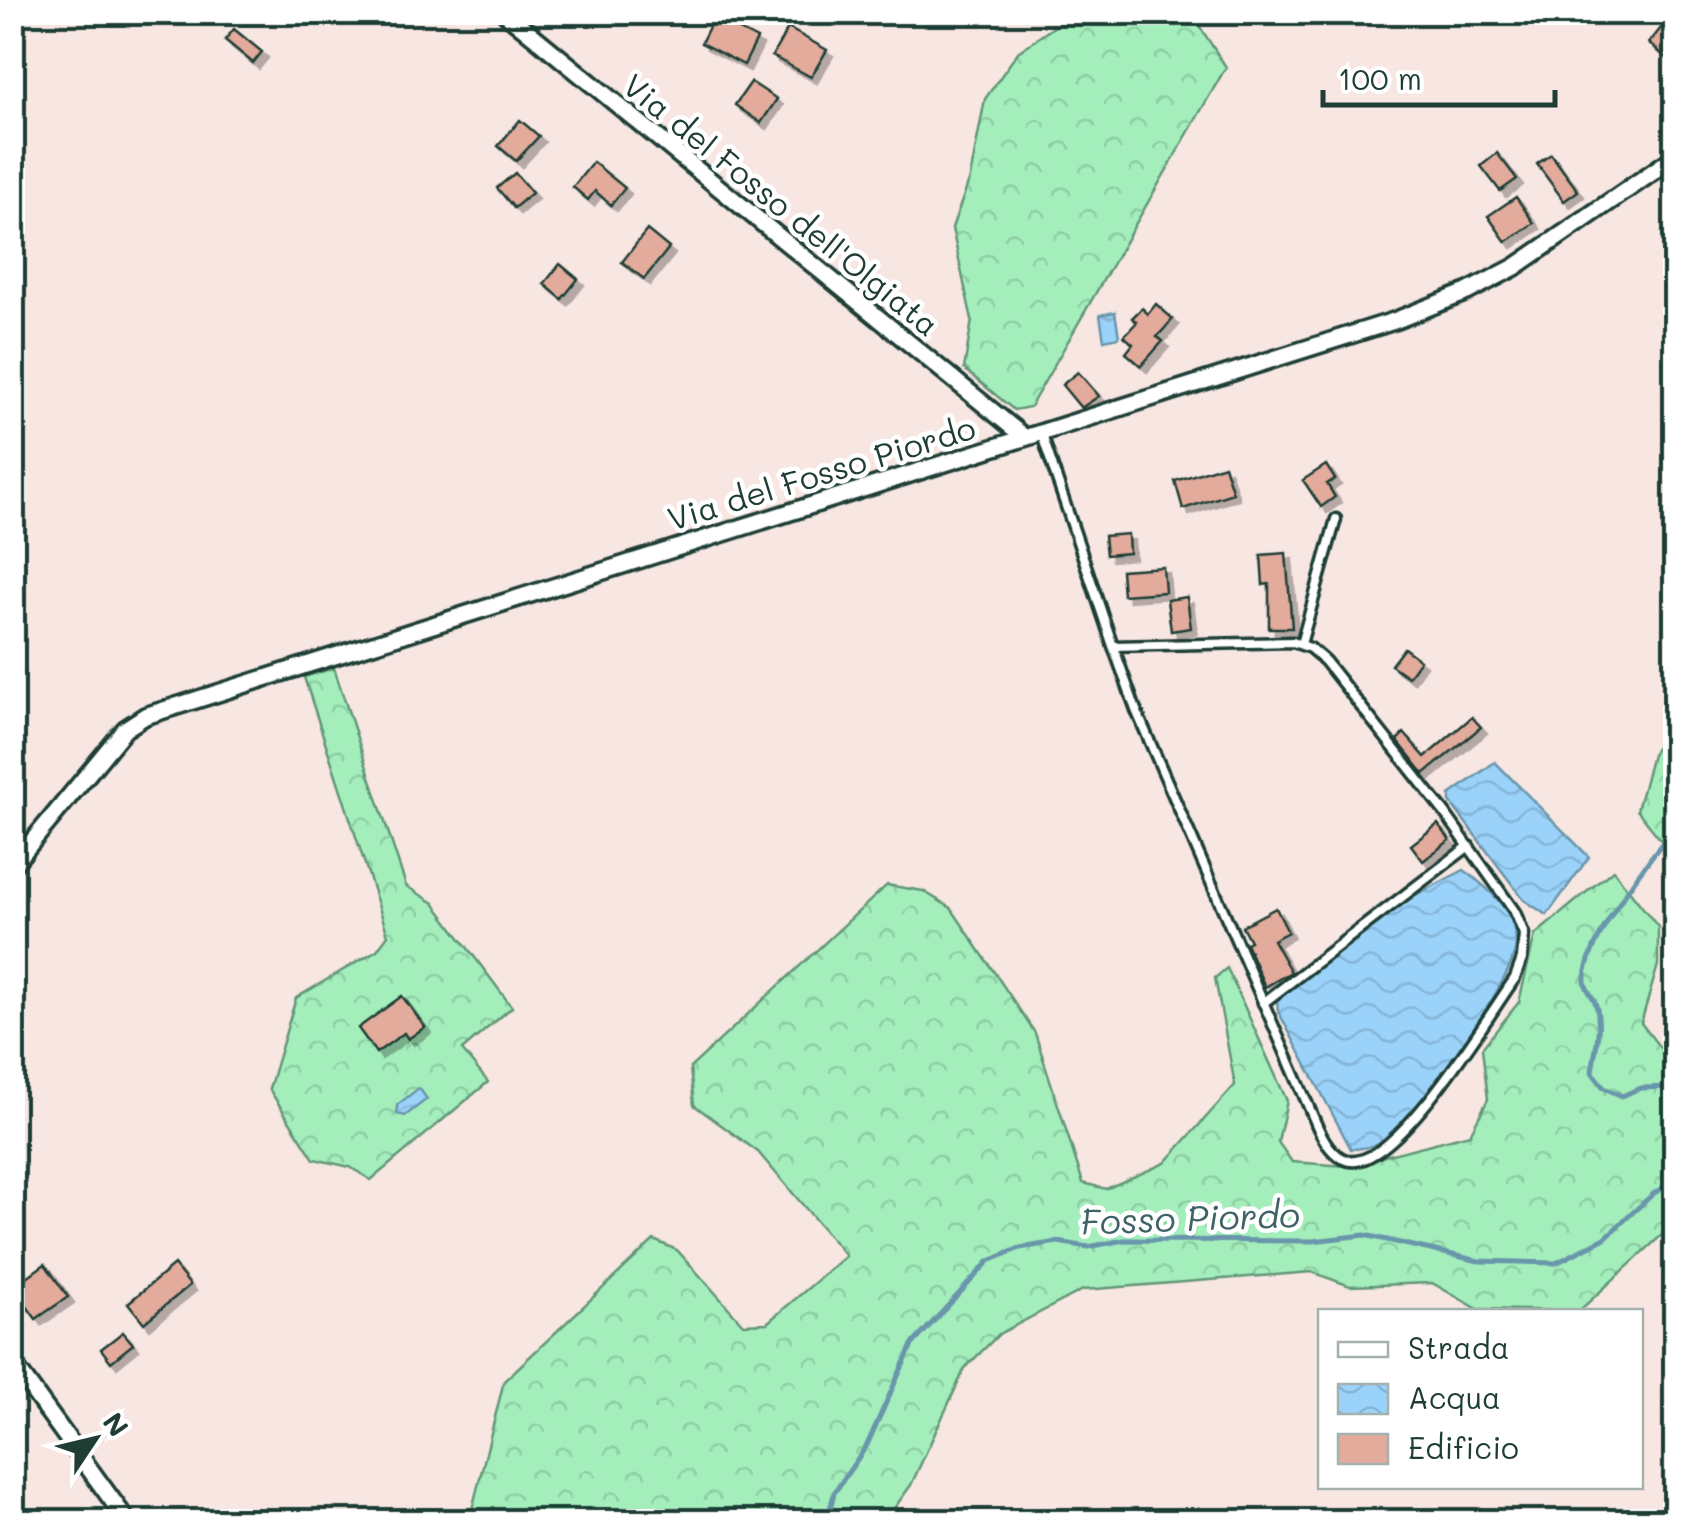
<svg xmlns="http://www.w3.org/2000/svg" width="1688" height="1534" font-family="Mali,sans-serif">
	<defs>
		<pattern id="forest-crowns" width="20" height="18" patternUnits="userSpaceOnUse" patternTransform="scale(2.5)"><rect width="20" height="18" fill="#a4eebc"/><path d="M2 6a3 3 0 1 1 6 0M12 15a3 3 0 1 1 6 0" fill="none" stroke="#8dcda2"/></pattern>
		<pattern id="water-waves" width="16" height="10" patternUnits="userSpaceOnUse" patternTransform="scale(2.5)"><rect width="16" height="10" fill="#9bd2fa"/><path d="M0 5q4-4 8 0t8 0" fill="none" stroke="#85b5d7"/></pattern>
		<filter id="shadow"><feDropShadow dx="6" dy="6" stdDeviation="0" flood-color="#0004"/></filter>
	</defs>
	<rect width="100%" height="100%" fill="#f7e6e1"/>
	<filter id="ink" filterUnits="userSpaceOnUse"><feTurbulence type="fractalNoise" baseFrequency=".01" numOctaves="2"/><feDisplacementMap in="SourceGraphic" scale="20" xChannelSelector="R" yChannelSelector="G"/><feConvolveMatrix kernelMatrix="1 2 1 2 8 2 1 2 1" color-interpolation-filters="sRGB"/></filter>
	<g filter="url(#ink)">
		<g fill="url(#forest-crowns)" stroke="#629678" stroke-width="2.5">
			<polygon points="1075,12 1191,13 1226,67 1030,407 1014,410 964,369 972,320 952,228 970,178 985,99 1018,52"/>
			<polygon points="334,668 406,886 434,903 512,1007 462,1050 488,1082 371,1180 350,1167 314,1159 269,1089 296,998 377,950 388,935 304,677"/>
			<polygon points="1675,715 1675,858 1637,810 1652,755"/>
			<polygon points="1613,870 1658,927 1658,965 1641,1023 1661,1049 1675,1050 1675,1223 1579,1311 1478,1309 1432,1283 1350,1286 1312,1272 1083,1290 999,1334 965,1368 911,1485 885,1521 469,1522 504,1381 654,1240 677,1250 743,1324 767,1323 846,1256 758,1152 694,1105 690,1068 887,885 923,891 951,908 1035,1033 1083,1183 1106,1189 1165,1163 1235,1085 1215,978 1227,968 1287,1101 1278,1142 1292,1162 1346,1166 1470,1134 1488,1099 1482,1048 1519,1002 1535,935"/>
		</g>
		<g fill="url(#water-waves)" stroke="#6996ab" stroke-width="2.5">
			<polygon points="1115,312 1119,337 1104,340 1100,315"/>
			<polygon points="1495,762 1589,857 1547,915 1524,900 1450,802 1450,795"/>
			<path d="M1464,870C1488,888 1515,910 1516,942C1518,977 1421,1106 1392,1133C1380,1144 1368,1149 1351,1149L1278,1011L1277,1000L1406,900Z"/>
			<polygon points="419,1088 427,1099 405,1116 397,1114 397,1105"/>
		</g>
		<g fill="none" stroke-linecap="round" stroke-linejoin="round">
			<g stroke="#6996ab" stroke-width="5">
				<path d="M1676,827C1651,854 1583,946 1585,981C1586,990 1592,995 1595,1002C1603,1024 1595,1050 1592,1072L1604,1088L1622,1096L1640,1088L1676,1087"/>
				<polyline points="827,1522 834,1493 867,1445 912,1345 989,1261 1020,1248 1058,1242 1088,1247 1124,1240 1312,1241 1365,1235 1479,1261 1556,1263 1605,1238 1653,1194 1676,1179"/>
			</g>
		</g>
		<g fill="#e3ab9c" stroke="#1f3d34" stroke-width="2.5" filter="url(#shadow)">
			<polygon points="714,17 757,39 744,65 701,43"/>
			<polygon points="1665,23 1676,32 1676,52 1669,60 1649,43"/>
			<polygon points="788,28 827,50 811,77 772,56"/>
			<polygon points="234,29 262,52 253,63 225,40"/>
			<polygon points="751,82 777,99 761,123 735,105"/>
			<polygon points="520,120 539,136 516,161 498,146"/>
			<polygon points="1497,153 1517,179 1500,191 1481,166"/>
			<polygon points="1551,154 1578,191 1564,201 1537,164"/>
			<polygon points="593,162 625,188 611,205 595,191 588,200 573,187"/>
			<polygon points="515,173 532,193 514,208 497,188"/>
			<polygon points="1516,197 1534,223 1506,242 1488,216"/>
			<polygon points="647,230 669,248 644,279 622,262"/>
			<polygon points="560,264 578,279 562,299 544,284"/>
			<polygon points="1156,304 1173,319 1157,337 1163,341 1141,366 1126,353 1133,344 1124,336 1137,322 1132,318 1142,308 1148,314"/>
			<polygon points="1078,372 1099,396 1081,408 1062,385"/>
			<polygon points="1224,465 1233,493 1183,509 1175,481"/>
			<polygon points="1326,465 1335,479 1327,484 1335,497 1321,507 1303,480"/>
			<polygon points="1128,534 1129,553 1106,555 1104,536"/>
			<polygon points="1286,553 1292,628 1269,628 1269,584 1263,585 1261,555"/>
			<polygon points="1163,567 1165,592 1123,595 1121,570"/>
			<polygon points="1187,597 1191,628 1171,631 1167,600"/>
			<polygon points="1404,648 1420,660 1408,677 1391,665"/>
			<polygon points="1472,717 1481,727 1424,774 1397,740 1404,733 1425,757"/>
			<polygon points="1438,824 1450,840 1423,861 1411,845"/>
			<polygon points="1276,908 1288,932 1273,940 1291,972 1265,987 1246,943 1250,941 1242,926"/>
			<polygon points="402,996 425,1027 408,1039 404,1033 376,1053 358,1028"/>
			<polygon points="45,1264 68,1297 36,1319 13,1287"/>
			<polygon points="174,1265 190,1285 144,1323 128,1303"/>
			<polygon points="123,1332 133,1344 111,1362 101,1349"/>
		</g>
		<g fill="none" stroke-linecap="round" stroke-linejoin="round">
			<defs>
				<g id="lane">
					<path d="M1041,432L1113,646L1136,710L1318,1128C1325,1143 1337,1163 1356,1161C1404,1155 1487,1018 1515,978L1522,959L1524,934L1515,912L1445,813L1325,661L1310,648L1293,642L1113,646"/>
					<polyline points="1301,644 1336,519"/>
					<polyline points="1263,1003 1469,846"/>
				</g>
				<g id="street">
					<polyline points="504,12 1024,437"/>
					<polyline points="12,866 125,729 145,716 1394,321 1467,292 1515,267 1676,156"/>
					<polyline points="12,1362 128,1522"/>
				</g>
			</defs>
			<use href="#lane" stroke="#1f3d34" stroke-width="15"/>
			<use href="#street" stroke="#1f3d34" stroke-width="22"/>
			<use href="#lane" stroke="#fff" stroke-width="8"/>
			<use href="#street" stroke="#fff" stroke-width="15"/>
		</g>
	</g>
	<g text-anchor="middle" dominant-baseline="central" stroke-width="9" stroke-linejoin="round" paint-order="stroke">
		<g font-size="32" fill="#1f3d34" stroke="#fff">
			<text transform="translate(782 204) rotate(39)">Via del Fosso dell'Olgiata</text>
			<text transform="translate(821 472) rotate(-17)">Via del Fosso Piordo</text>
		</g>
		<g font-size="35" font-style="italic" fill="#3e6266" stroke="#fff">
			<text transform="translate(1190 1217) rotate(-2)">Fosso Piordo</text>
		</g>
	</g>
	<rect width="1688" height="1534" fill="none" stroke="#fff" stroke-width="50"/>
	<rect x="25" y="25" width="1638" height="1484" fill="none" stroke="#1f3d34" stroke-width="4" filter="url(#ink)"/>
	<rect x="1318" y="1309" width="325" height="180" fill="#ffffff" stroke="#a5b1ae" stroke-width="2.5"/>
	<rect x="1338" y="1342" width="50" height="15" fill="#ffffff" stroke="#a5b1ae" stroke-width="2.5"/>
	<text x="1408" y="1359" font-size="30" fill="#1f3d34">Strada</text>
	<rect x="1338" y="1384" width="50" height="30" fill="url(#water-waves)" stroke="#a5b1ae" stroke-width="2.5"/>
	<text x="1408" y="1409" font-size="30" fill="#1f3d34">Acqua</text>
	<rect x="1338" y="1434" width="50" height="30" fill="#e3ab9c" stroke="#a5b1ae" stroke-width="2.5"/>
	<text x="1408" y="1459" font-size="30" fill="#1f3d34">Edificio</text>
	<g transform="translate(95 1439) rotate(55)" stroke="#ffffff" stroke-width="8" paint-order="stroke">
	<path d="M0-8L18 38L0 25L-18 38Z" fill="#1f3d34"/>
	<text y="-15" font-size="28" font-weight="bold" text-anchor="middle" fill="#1f3d34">N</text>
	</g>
	<path d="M1323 90v15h232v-15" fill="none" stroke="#1f3d34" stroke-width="5"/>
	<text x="1338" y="90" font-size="30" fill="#1f3d34" stroke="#ffffff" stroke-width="8" paint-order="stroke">100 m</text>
</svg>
